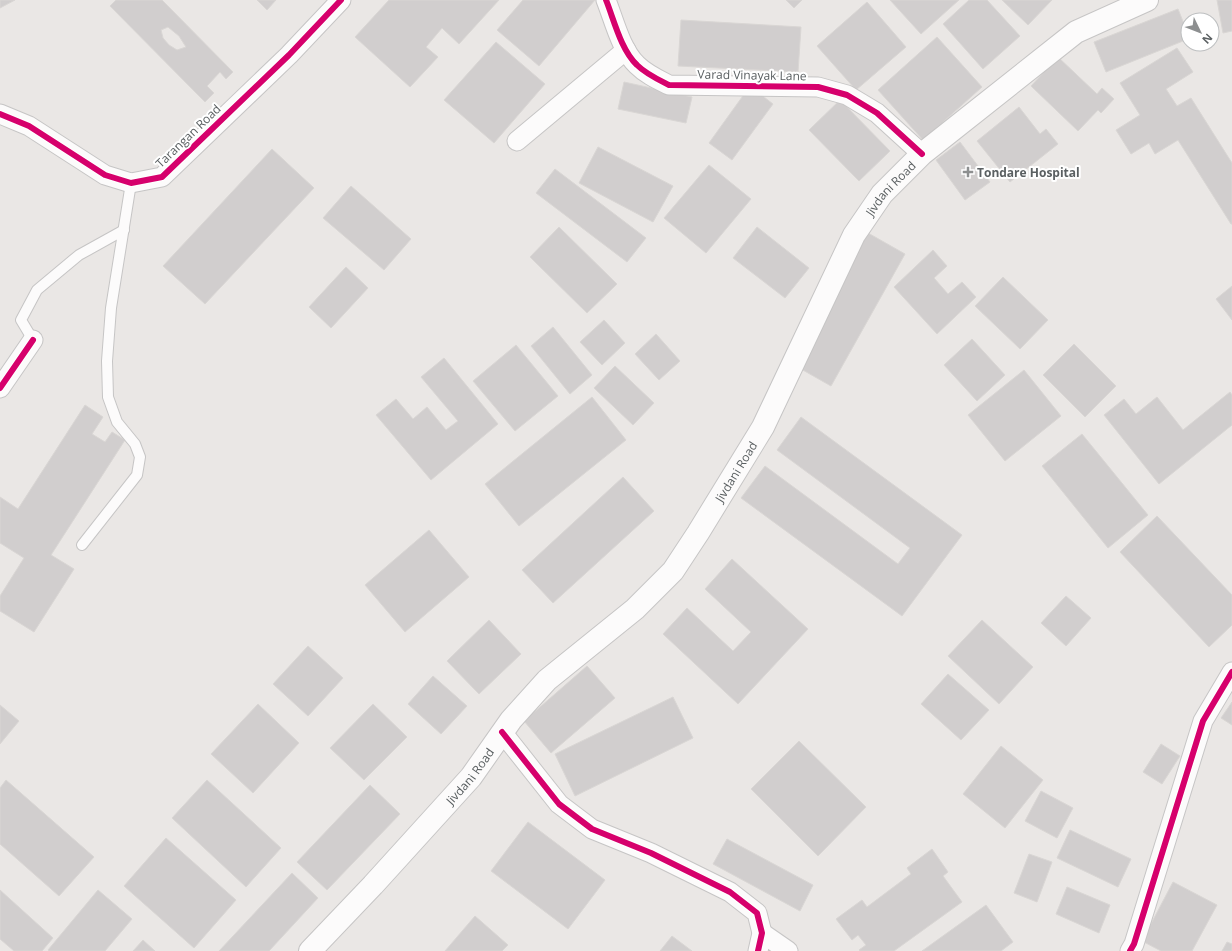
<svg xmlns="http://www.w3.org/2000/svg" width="1232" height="951" font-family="'Open Sans',sans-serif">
	<rect width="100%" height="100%" fill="#eae7e5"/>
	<g fill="#d1cece" stroke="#d9d6d4" fill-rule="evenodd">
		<polygon points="0,0 15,0 0,8"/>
		<path d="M116,0H162L233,72L226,79L220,72L207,86L214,93L205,102L110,6ZM168,27L179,36L186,47L177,50L169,45L163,38L161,30Z"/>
		<polygon points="257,0 276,0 267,10"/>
		<polygon points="389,0 499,0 459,44 442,28 426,47 438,57 410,87 355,37"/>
		<polygon points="523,0 595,0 539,66 497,30"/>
		<polygon points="786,0 802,0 794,8"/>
		<polygon points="890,0 959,0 921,34"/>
		<polygon points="969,0 987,0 1020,36 983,69 943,24"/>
		<polygon points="1002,0 1052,0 1028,25"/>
		<polygon points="1217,0 1232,0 1232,31 1223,33"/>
		<polygon points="867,2 906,47 856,90 817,46"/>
		<polygon points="1178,9 1188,34 1188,39 1106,72 1094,42"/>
		<polygon points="681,20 801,27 798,72 678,66"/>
		<polygon points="937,37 982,87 923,140 878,90"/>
		<polygon points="496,42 545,84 494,143 444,100"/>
		<polygon points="1177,48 1193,72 1166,89 1177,106 1191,98 1232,163 1232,224 1231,224 1178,140 1155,154 1149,143 1131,154 1116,130 1140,115 1120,83"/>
		<polygon points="1058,57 1097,94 1102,88 1114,99 1101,113 1098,110 1078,131 1031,86"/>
		<polygon points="624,82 692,97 686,123 618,109"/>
		<polygon points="750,86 773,104 732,160 709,143"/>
		<polygon points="840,100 890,151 859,181 809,130"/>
		<polygon points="1019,107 1040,134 1046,129 1058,144 1010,182 977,141"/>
		<polygon points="960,142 990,182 965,200 936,160"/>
		<polygon points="598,147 673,186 653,222 579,183"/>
		<polygon points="272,149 314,188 205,304 163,266"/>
		<polygon points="709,165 751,199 706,253 664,218"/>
		<polygon points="555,169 646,238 627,262 536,193"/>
		<polygon points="351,186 411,239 384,270 323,218"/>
		<polygon points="559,227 617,284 587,313 530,257"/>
		<polygon points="757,227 809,268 785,298 733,258"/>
		<polygon points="868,233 905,254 831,386 794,365"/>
		<polygon points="933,250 947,266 934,278 948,294 962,282 976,297 937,334 894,287"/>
		<polygon points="346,267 368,288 331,328 309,307"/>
		<polygon points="1003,277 1048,320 1020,349 975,306"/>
		<polygon points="1232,286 1232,320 1216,299"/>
		<polygon points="604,320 625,343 602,365 580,342"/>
		<polygon points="553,327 592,375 570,394 531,346"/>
		<polygon points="656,334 680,361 659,380 635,354"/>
		<polygon points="972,339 1005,375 977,401 944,365"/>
		<polygon points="1074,344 1116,386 1085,417 1043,375"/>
		<polygon points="516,345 558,396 515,431 473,381"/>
		<polygon points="444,358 498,424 431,480 376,415 396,399 413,419 427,407 446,430 458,421 421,377"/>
		<polygon points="615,366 654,403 633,425 594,388"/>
		<polygon points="1024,370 1061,416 1005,461 968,415"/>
		<polygon points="1230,392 1232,395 1232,425 1159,484 1104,415 1124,399 1136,414 1157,397 1183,430"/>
		<polygon points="592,397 626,440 519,526 485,484"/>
		<polygon points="85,405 103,417 92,434 105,442 112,432 125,440 51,555 74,569 34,632 0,611 0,596 24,558 0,543 0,497 18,509"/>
		<polygon points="801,417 962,535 902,616 741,498 765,466 898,564 910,548 777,450"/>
		<polygon points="1082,434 1148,515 1108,548 1042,466"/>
		<polygon points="623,477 654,511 553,603 522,570"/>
		<polygon points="1157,516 1232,595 1232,625 1209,647 1120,552"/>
		<polygon points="429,530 469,577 405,632 365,585"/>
		<polygon points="732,559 808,629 738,704 663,634 687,608 733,651 751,632 705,589"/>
		<polygon points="1066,596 1091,618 1066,646 1041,623"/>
		<polygon points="489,620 521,654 479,694 447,661"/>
		<polygon points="982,620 1033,667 999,704 948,656"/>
		<polygon points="308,646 343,678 308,716 273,684"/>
		<polygon points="587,666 615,698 551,753 524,721"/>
		<polygon points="948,674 989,710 961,740 921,704"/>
		<polygon points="433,676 467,706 441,734 408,704"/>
		<polygon points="673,697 693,738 575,796 555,754"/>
		<polygon points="1232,702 1232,725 1221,718"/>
		<polygon points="258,704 299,743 253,793 211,754"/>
		<polygon points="373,704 407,737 364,780 330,748"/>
		<polygon points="0,705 19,721 0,744"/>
		<polygon points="799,741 866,807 818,856 751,789"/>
		<polygon points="1161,744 1180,756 1162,784 1143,772"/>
		<polygon points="1001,746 1043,780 1005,828 963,794"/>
		<polygon points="6,780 94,857 59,896 0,844 0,788"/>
		<polygon points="207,780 281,848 246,887 172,818"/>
		<polygon points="370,785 400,814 327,890 297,862"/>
		<polygon points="1041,791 1073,808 1057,838 1025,821"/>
		<polygon points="528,822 605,880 568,929 491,871"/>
		<polygon points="1070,830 1131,859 1118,887 1057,858"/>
		<polygon points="166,838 236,900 194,948 124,886"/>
		<polygon points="727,839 813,885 800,911 713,864"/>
		<polygon points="932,849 948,872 943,876 962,902 894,951 860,951 859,950 866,945 858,935 852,940 836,919 862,900 867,907 911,874 907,868"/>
		<polygon points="1029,854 1052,862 1037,902 1014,893"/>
		<polygon points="292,873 318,898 269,951 219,951"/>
		<polygon points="1173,882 1217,905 1192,951 1161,951 1142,941"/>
		<polygon points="1067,887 1110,905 1099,933 1056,914"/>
		<polygon points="0,890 53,938 42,951 14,951 0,939"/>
		<polygon points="98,890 132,919 105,951 49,951 48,950"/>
		<polygon points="986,905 1013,942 1001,951 922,951"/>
		<polygon points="475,916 508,945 502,951 445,951"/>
		<polygon points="672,936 692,951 660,951"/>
		<polygon points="143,940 155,951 133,951"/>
		<polygon points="1227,942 1232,944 1232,951 1222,951"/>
	</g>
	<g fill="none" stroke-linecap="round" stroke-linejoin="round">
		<defs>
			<g id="service">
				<polyline points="33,340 21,320 37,290 79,255 124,230"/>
				<polyline points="82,545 137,475 140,457 135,444 117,422 108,397 107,361 111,308 131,183"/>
			</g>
			<g id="minor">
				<path d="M606,0C614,20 621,50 637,65C646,74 657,79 669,85L818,87L847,95L877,113L922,154"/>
				<polyline points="0,114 29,126 105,175 131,183 162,177 289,55 341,0"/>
				<polyline points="517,141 626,50"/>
				<polyline points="0,388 33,340"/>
				<polyline points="502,732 559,804 592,829 651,853 730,892 757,913 762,933 758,951"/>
				<polyline points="762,933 788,951"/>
				<polyline points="1130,951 1134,944 1203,721 1232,672"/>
			</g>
			<g id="secondary">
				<path id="s1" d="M310,951L373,885L471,777L511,720L547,680L635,609L673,571L698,533L763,427L854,235L882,194L922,154L1076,32L1147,0"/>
			</g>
		</defs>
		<use href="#service" stroke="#c6c5c5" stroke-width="12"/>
		<use href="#minor" stroke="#c6c5c5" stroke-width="21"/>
		<use href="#secondary" stroke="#c6c5c5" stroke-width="24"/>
		<use href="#service" stroke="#fcfbfb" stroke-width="10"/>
		<use href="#minor" stroke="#fcfbfb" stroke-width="19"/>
		<use href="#secondary" stroke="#fcfbfb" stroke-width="22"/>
		<defs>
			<g id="cycleway">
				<path d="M606,0C614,20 621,50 637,65C646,74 657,79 669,85L818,87L847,95L877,113L922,154"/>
				<polyline points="0,114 29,126 105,175 131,183 162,177 289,55 341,0"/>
				<polyline points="0,388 33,340"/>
				<polyline points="502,732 559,804 592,829 651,853 730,892 757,913 762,933 758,951"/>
				<polyline points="1130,951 1134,944 1203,721 1232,672"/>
			</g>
		</defs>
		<use href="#cycleway" stroke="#fff" stroke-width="8"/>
		<use href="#cycleway" stroke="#d6006c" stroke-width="6"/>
	</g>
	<path fill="#8d8f90" stroke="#fff" stroke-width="1.5" d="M966 166h4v4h4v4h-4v4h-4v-4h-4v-4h4z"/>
	<g text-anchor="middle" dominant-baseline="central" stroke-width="4" stroke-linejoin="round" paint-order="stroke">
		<g font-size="12" fill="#5b6062" stroke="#fff">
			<text transform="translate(752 75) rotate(1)">Varad Vinayak Lane</text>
			<text transform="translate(188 136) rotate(-44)">Tarangan Road</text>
			<text stroke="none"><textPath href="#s1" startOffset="969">Jivdani Road</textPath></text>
			<text stroke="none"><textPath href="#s1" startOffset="645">Jivdani Road</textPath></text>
			<text stroke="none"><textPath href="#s1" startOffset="237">Jivdani Road</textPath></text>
		</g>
		<g font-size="12" font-weight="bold" fill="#5b6062" stroke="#fff" text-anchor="start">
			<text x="977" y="172">Tondare Hospital</text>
		</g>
	</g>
	<g transform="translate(1200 32) rotate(133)"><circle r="19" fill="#ffffff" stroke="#bdbfc0"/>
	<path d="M0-3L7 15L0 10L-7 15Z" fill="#8d8f90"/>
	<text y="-6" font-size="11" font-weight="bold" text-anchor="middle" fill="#5b6062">N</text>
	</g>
</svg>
